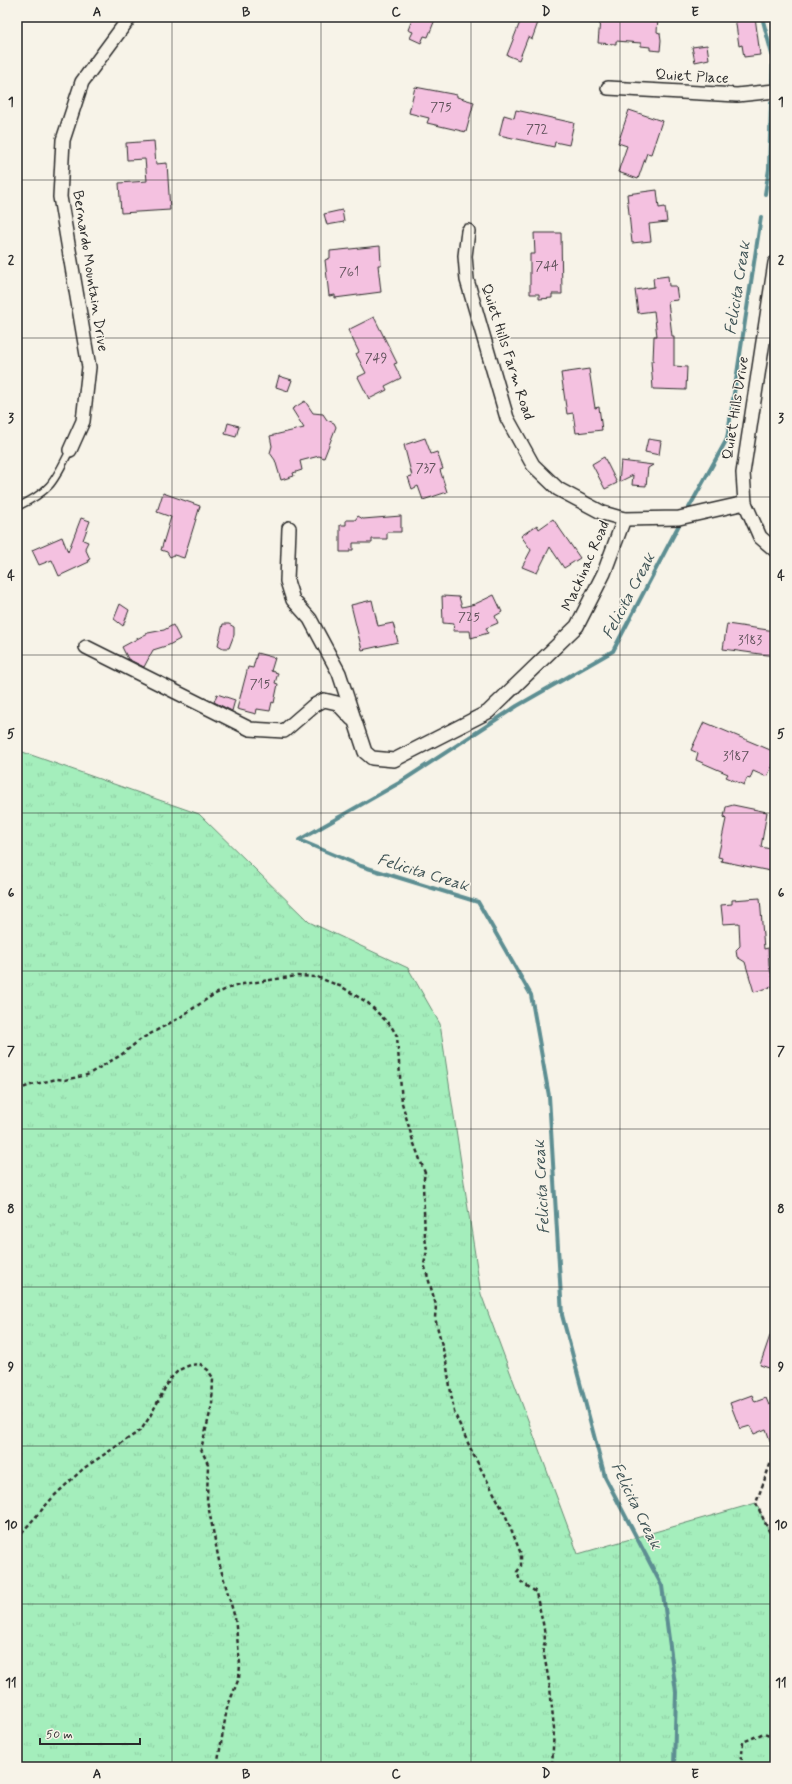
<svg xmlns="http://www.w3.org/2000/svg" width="792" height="1784" font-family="Mynerve,sans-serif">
	<defs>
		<pattern id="grass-tufts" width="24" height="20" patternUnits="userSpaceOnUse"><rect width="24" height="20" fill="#a4eebc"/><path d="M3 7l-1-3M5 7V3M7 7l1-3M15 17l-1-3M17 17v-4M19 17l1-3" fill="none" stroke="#8dcca2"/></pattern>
	</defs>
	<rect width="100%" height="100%" fill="#f7f3e8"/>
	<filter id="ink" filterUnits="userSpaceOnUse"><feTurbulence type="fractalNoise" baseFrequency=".025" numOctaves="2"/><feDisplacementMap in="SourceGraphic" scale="8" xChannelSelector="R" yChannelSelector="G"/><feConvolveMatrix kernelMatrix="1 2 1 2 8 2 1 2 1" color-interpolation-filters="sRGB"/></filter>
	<g filter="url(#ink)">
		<polygon fill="url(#grass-tufts)" stroke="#688c74" points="17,750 199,814 309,922 408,968 440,1024 481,1294 578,1554 756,1503 775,1544 775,1767 17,1767"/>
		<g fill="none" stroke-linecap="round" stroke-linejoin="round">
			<g stroke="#5d8e92" stroke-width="4">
				<polyline points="762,17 773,58 772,81"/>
				<polyline points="765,194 769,169 771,103"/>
				<polyline points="686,513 727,439 761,217"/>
				<polyline points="674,1767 676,1692 662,1586 605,1477 562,1315 549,1096 531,995 478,902 361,866 299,840 399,783 517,706 613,651 681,521"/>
			</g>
		</g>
		<g fill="#f4c1e0" stroke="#2b2b2b">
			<polygon points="413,17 436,17 428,37 424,36 421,43 410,38 413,32 408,30"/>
			<polygon points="522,17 540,17 532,39 528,37 519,60 507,55"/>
			<polygon points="626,17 658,17 657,32 660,33 661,40 660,51 650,50 650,47 641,46 641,43 616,41 616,44 598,43 600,20 620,20 620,19 626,19"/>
			<polygon points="735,17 755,17 760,55 744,57 742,45 739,46"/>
			<polygon points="707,45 709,59 695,62 692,47"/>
			<polygon points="415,87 457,95 457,97 474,102 466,132 427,123 429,118 409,113"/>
			<polygon points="516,110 574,123 569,145 555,142 554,147 499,135 504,115 514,118"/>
			<polygon points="629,110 662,121 651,154 647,153 638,179 618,172 627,146 618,143"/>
			<polygon points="154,141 156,164 167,163 170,210 121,213 119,183 147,181 145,159 127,160 126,143"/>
			<polygon points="657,190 659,208 665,207 667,222 649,224 651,241 632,243 627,194"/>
			<polygon points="342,210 344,222 327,225 324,214"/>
			<polygon points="534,233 561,233 562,294 552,294 552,298 539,299 539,294 530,294 530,254 535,254"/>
			<polygon points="380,246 381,265 378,265 381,292 335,298 335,295 329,296 325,260 330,258 330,251"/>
			<polygon points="668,276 669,286 676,286 678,300 668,301 672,336 674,336 674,366 687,367 686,390 653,389 651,361 653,361 654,336 657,336 654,311 638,313 635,290 654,287 653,278"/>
			<polygon points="374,317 397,363 394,364 401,378 385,386 387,390 369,399 358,377 366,373 356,354 359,352 348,330"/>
			<polygon points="589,369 595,408 599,407 602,430 576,433 573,413 567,414 561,373"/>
			<polygon points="279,376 292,380 288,391 276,387"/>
			<polygon points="305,401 313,413 323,414 327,420 334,423 336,427 324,458 319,456 300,461 302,470 293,473 294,476 281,480 275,460 270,453 272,446 270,436 304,428 292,409"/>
			<polygon points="228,423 239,426 236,437 225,434"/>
			<polygon points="425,438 431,454 437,452 443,469 440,470 447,492 423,500 418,486 412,489 408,477 412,476 404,445"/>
			<polygon points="648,439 661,441 659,455 645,452"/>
			<polygon points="604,457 617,483 605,489 592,464"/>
			<polygon points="621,461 653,465 648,468 646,486 632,485 633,475 619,482"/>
			<polygon points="163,493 200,506 184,558 174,555 170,557 167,552 161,550 171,517 157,512"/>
			<polygon points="358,516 363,519 401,516 401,532 387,532 387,539 372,539 372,543 353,543 353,550 350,550 350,552 340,552 340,525 346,525 346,520 355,520"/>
			<polygon points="81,518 90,521 83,540 88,542 85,548 90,559 88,560 89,562 59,576 52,560 39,565 32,550 62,537 68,552"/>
			<polygon points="553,519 580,558 564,568 550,547 537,573 522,567 531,550 521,536 537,525 539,529"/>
			<polygon points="494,595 502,612 495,616 498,623 486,628 488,633 471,638 470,631 453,631 454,624 443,623 442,596 459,597 462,607 475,604"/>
			<polygon points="372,600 378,626 393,623 398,642 362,650 351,605"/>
			<polygon points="120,604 129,610 123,626 114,619"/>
			<polygon points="223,624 229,624 234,627 234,635 229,648 223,648 218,645"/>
			<polygon points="727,624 775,631 775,656 723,649"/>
			<polygon points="173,625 180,639 169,645 153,650 144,667 128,659 122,647 148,633 164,630"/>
			<polygon points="257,653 275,658 271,671 278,673 275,683 278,684 274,703 272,702 270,711 257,709 256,714 237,709 248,667 253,668"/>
			<polygon points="217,694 235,700 232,711 214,702"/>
			<polygon points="704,722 775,752 775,760 767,777 753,771 750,779 747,778 744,785 726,777 728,774 696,760 698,753 691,750"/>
			<polygon points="733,805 767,812 761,847 775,850 775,872 721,861 722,858 718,857 726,819 724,817 726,807"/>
			<polygon points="760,898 764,949 768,948 769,966 775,986 754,992 745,962 737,957 736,950 740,946 739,923 723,924 721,905 732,904 732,900"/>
			<polygon points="773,1327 775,1328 775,1370 760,1365"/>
			<polygon points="752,1395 755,1402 766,1398 769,1405 772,1403 775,1411 775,1449 773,1449 766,1429 754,1434 750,1426 740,1429 730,1403"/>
		</g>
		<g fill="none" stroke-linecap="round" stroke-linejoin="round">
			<defs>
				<path id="service" d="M17,507C51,491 54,482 70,450"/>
				<g id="minor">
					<polyline points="608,88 737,95 775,91"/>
					<polyline points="468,231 465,256 467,280 507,418 533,465 558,489 603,513 624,519 679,518 745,503"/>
					<polyline points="775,263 743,473 745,503 760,537 775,550"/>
					<polyline points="70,450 83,421 89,367 60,197 63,140 82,82 130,17"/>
					<polyline points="289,528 287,581 293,600 310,619 339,673 365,752 372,758 394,760 488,712 577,626 604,573 624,519"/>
					<polyline points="86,647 250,729 284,731 313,706 324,700 337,703 352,719"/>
				</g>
			</defs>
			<use href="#service" stroke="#2b2b2b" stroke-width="9"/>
			<use href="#minor" stroke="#2b2b2b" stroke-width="16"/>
			<g stroke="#2b2b2b" stroke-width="2.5" stroke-dasharray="4 3" stroke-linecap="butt">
				<path d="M17,1090L31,1085L57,1079L65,1080L87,1075L121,1055L141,1039L179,1018L213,995L229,988L243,984L297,976L317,977L342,987L368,1003L391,1026L397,1036L402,1103L413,1141L425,1173L423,1184L425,1237L427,1251L424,1264L436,1305L435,1318L446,1361L454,1412L473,1454L505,1514L521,1554V1566L517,1572L520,1581L536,1592C538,1607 549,1635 543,1649L550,1687L554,1729L552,1767"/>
				<polyline points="775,1459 771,1462 756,1503 775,1544"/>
				<polyline points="17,1538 54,1496 84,1468 141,1430 149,1418 170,1379 179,1370 190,1365 200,1364 208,1370 213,1378 212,1405 201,1449 208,1464 207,1500 220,1566 235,1618 240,1664 239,1678 227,1708 217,1767"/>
				<polyline points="741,1767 743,1742 764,1733 775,1737"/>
			</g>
			<use href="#service" stroke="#f7f3e8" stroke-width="6"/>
			<use href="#minor" stroke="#f7f3e8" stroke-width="13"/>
		</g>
	</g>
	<path fill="none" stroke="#2b2b2b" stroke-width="1" stroke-opacity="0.55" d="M172,17V1767M321,17V1767M471,17V1767M620,17V1767M17,180H775M17,338H775M17,497H775M17,655H775M17,813H775M17,971H775M17,1129H775M17,1287H775M17,1446H775M17,1604H775"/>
	<g text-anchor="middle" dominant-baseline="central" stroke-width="3" stroke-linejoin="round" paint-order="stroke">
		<g font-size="13" fill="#5d5058">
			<text x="441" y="107">775</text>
			<text x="537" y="129">772</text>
			<text x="547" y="266">744</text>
			<text x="349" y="272">761</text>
			<text x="376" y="358">749</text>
			<text x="426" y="468">737</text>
			<text x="469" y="617">725</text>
			<text x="750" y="640">3183</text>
			<text x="260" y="684">715</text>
			<text x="736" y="756">3187</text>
		</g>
		<g font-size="15" fill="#2b2b2b" stroke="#f7f3e8">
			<text transform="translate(692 77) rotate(3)">Quiet Place</text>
			<text transform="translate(90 271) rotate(81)">Bernardo Mountain Drive</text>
			<text transform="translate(507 352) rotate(72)">Quiet Hills Farm Road</text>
			<text transform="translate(736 408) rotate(-81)">Quiet Hills Drive</text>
			<text transform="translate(586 566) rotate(-66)">Mackinac Road</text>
		</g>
		<g font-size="16" font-style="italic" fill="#405456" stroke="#f7f3e8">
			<text transform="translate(738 288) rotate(-81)">Felicita Creak</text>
			<text transform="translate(629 596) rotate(-62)">Felicita Creak</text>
			<text transform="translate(423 873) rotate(17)">Felicita Creak</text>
			<text transform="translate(542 1187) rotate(-93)">Felicita Creak</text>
			<text transform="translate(636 1506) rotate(64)">Felicita Creak</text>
		</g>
	</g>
	<rect width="792" height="1784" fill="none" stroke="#f7f3e8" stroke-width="44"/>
	<path d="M40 1738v6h100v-6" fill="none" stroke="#2b2b2b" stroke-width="2"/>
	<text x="46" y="1738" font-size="12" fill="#2b2b2b" stroke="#f7f3e8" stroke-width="3" paint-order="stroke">50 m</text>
	<rect x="22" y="22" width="748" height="1740" fill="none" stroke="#2b2b2b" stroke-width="1.5"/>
	<g font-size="13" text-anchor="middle" font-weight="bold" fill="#2b2b2b">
		<text x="97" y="16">A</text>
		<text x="246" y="16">B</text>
		<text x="396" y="16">C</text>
		<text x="546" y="16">D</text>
		<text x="695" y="16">E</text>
		<text x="11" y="106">1</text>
		<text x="781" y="106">1</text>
		<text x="11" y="264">2</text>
		<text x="781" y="264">2</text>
		<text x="11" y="422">3</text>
		<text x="781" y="422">3</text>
		<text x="11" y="580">4</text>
		<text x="781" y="580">4</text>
		<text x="11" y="738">5</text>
		<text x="781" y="738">5</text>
		<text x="11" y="897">6</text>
		<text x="781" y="897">6</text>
		<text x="11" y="1055">7</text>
		<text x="781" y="1055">7</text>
		<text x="11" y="1213">8</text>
		<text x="781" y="1213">8</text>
		<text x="11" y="1371">9</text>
		<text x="781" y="1371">9</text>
		<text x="11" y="1529">10</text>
		<text x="781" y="1529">10</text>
		<text x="11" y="1687">11</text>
		<text x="781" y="1687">11</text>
		<text x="97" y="1778">A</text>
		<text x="246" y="1778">B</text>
		<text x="396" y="1778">C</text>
		<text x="546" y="1778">D</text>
		<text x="695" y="1778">E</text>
	</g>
</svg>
